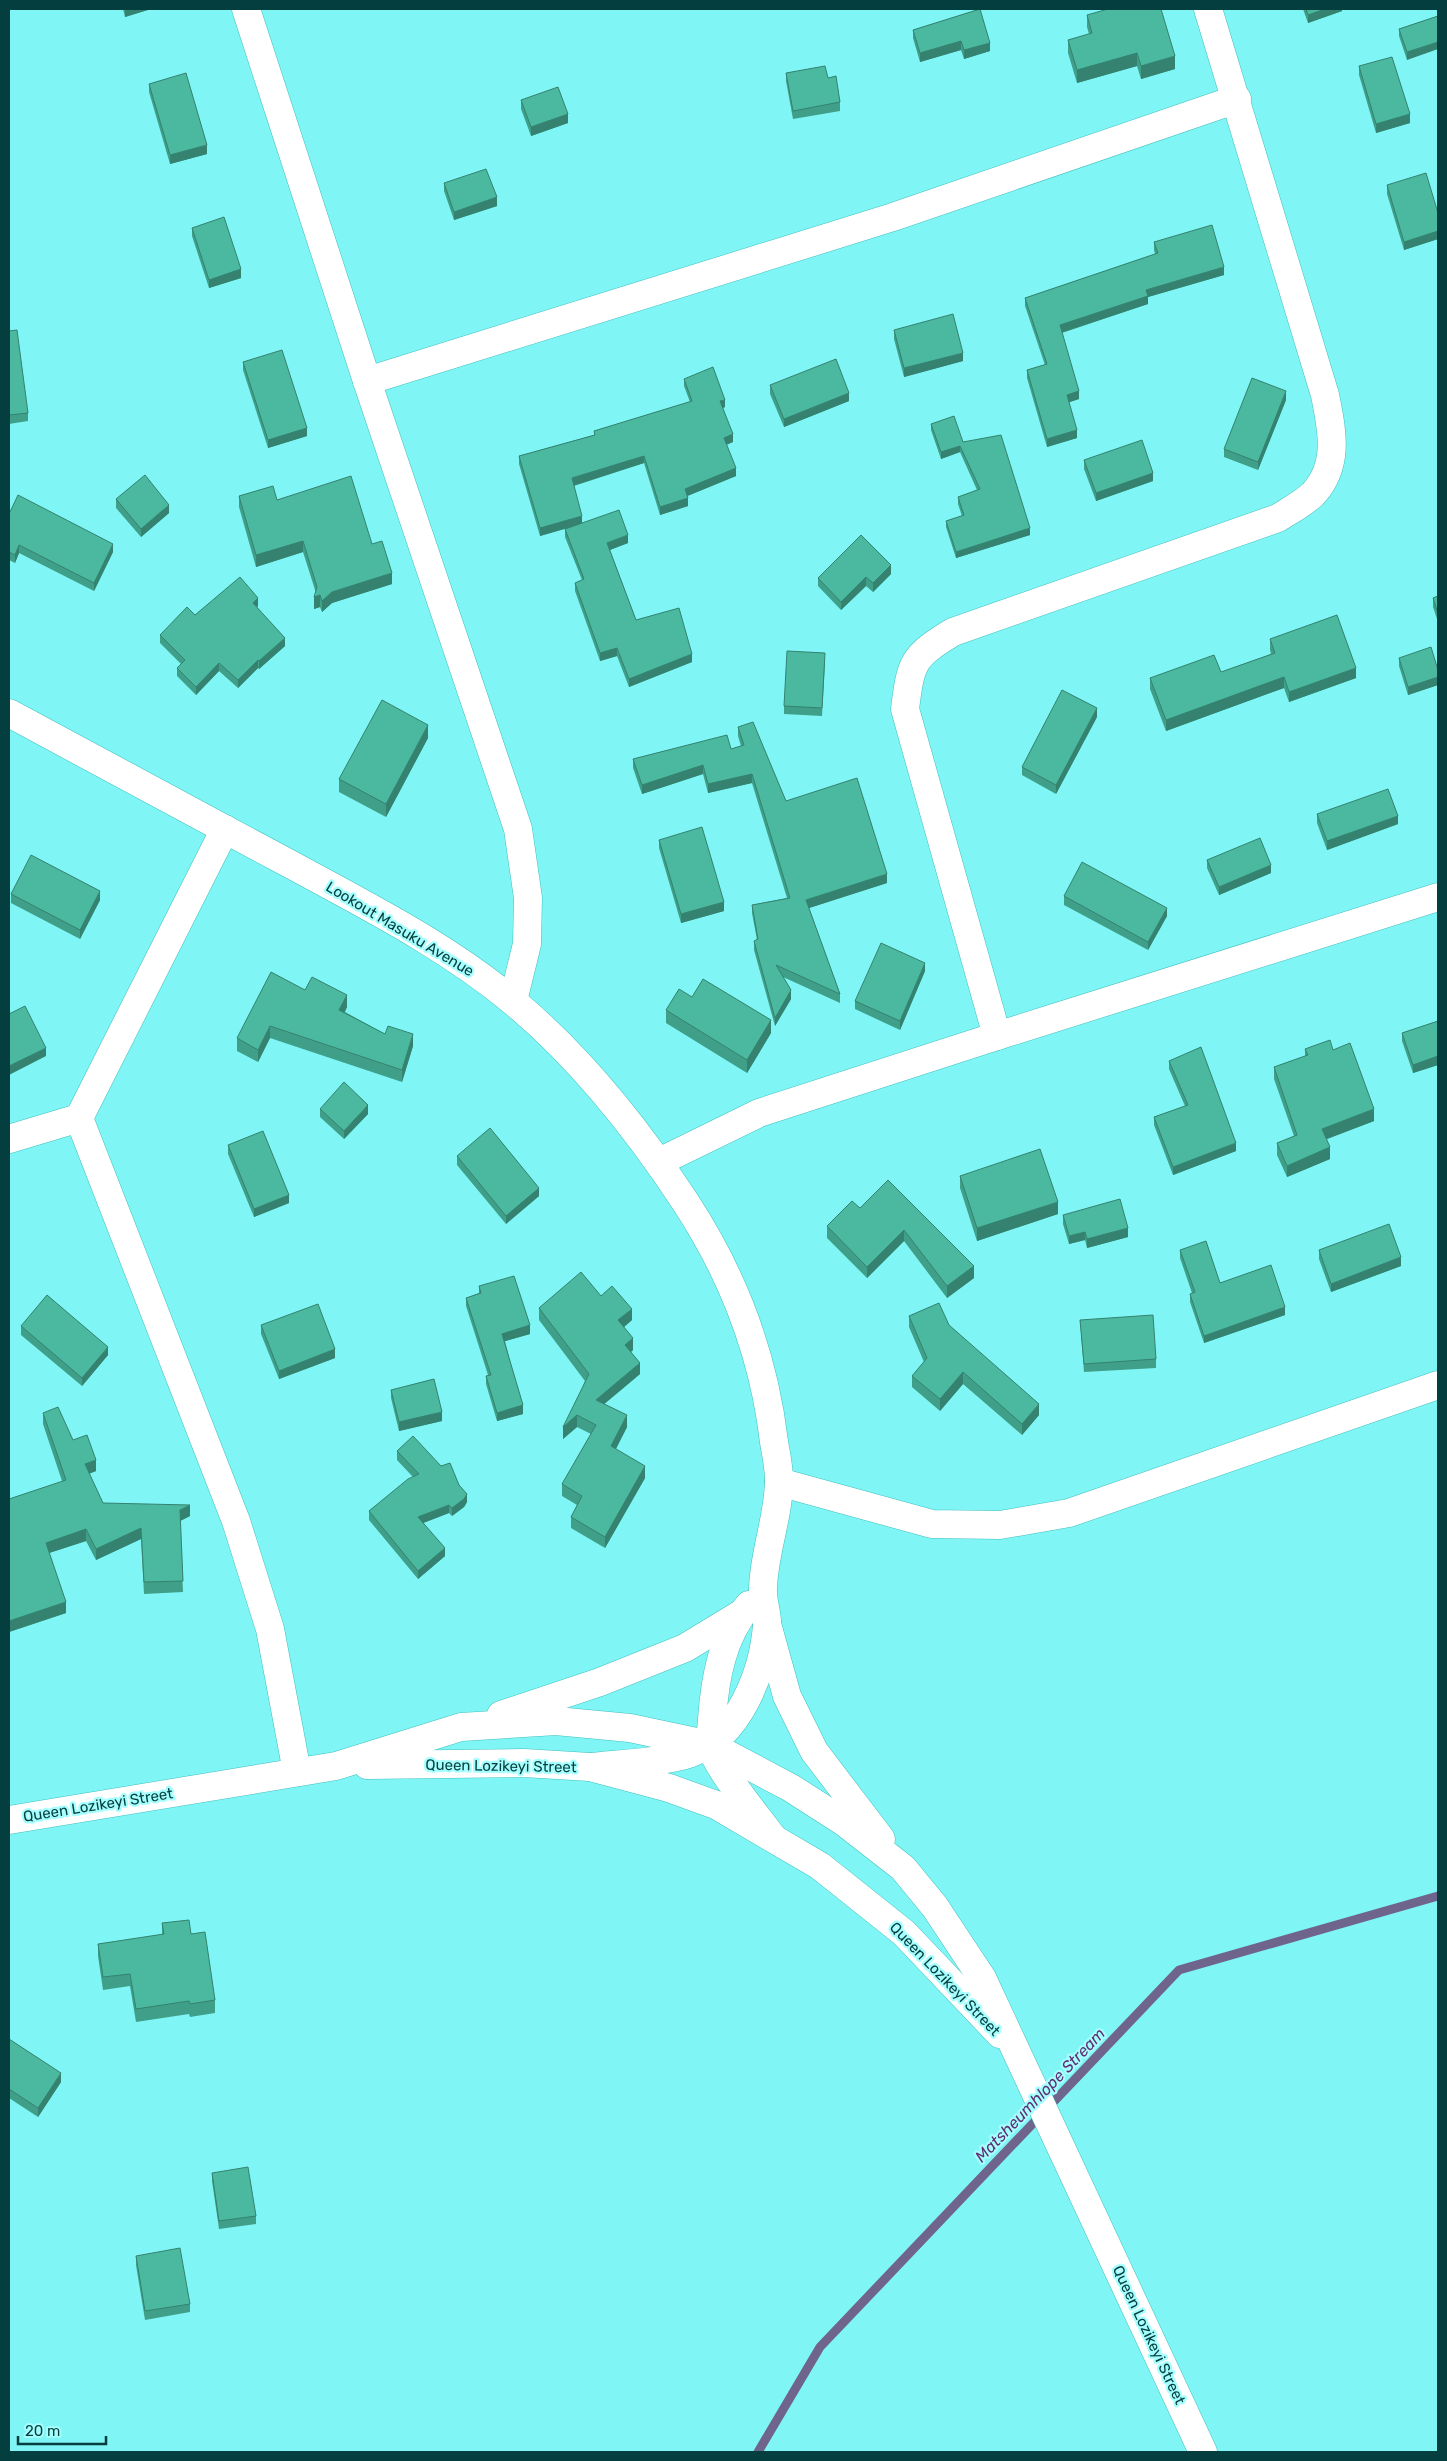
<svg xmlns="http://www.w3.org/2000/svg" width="1447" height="2461" font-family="Rubik,sans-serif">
	<rect width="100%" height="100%" fill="#7ff6f5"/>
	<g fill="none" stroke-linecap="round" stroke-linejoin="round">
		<polyline stroke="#6f648c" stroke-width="9" points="758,2452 820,2347 1179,1970 1438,1896"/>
		<defs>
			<g id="minor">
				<polyline points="246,9 367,381 518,829 528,898 527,944 513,1001"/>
				<polyline points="367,381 893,217 1237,99"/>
				<path d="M997,1036L905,709C911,662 912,657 953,632L1278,518C1289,511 1304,503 1313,494C1340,465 1332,430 1325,395L1208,9"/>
				<polyline points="79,1118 236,1521 270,1629 297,1772"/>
				<polyline points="9,1139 79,1118 225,829"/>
				<polyline points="659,1162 759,1113 997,1036 1438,897"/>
				<polyline points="779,1482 932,1524 1000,1525 1069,1513 1438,1385"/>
			</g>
			<g id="tertiary">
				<path d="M9,713C102,763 196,814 290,864C367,906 447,946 515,1003C582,1059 638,1130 686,1203C733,1275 764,1356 774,1442C776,1454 779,1467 779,1480C779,1516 764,1552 763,1588C762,1601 768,1614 767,1626C763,1673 739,1737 691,1753C666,1762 619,1764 591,1767"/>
				<path d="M749,1605C722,1637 715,1678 712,1719C712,1727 709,1738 711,1746C717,1769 758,1817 773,1838"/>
			</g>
			<g id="secondary">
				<polyline points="767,1624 787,1696 814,1751 881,1839"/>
				<polyline points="501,1715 600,1682 685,1648 741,1614"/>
				<polyline points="367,1765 524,1763 590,1767 669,1788 716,1805 820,1866 904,1933 1000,2034"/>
				<polyline points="9,1820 336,1766 461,1727 556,1721 630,1728 710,1745 791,1788 844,1822 903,1868 935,1907 982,1978 1203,2452"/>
			</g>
		</defs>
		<use href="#minor" stroke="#42bfbe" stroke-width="29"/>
		<use href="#tertiary" stroke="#42bfbe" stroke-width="29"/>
		<use href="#secondary" stroke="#42bfbe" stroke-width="29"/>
		<use href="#minor" stroke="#fff" stroke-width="28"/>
		<use href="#tertiary" stroke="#fff" stroke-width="28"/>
		<use href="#secondary" stroke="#fff" stroke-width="28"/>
	</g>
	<g fill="#409f89">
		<polygon points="123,9 151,9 125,17"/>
		<polygon points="980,9 990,51 964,59 961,50 920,62 913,38 913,30"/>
		<polygon points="1303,9 1342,9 1342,11 1308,23"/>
		<polygon points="1087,15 1175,69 1141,79 1137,66 1077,83 1068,53 1068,40 1089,34 1087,27"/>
		<polygon points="1438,16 1407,60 1399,36 1399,29"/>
		<polygon points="1359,66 1410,123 1376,133 1359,75"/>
		<polygon points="786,73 828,78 840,102 840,111 793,119 786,81"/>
		<polygon points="149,84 207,154 170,164 149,92"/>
		<polygon points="521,100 568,123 531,136 521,109"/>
		<polygon points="444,183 497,206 454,220 444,191"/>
		<polygon points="1387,185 1438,213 1438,239 1404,250 1387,194"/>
		<polygon points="192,228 241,278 209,288 192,236"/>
		<polygon points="1154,242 1224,275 1148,297 1148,304 1062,333 1079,399 1069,402 1077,438 1047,447 1027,378 1027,370 1045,365 1025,306 1025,298 1155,254 1154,250"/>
		<polygon points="1437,306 1438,306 1438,318 1437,315"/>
		<polygon points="894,330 963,361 904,377 894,339"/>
		<polygon points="9,331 28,413 28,421 9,424"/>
		<polygon points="243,362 307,436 268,448 243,370"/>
		<polygon points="684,379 725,407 723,408 733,442 726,444 736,476 687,496 688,506 660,515 644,463 574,486 582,523 628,543 610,550 636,620 692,662 629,687 617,656 600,661 575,591 575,583 582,580 565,537 565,529 570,527 540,536 519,464 519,456 594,435 594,431 690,402 684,386"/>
		<polygon points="770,385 849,401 784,427 770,394"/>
		<polygon points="1286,400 1258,470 1224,457 1224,449"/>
		<polygon points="931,424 963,442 1030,535 956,558 946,527 946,521 962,516 958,504 958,497 977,490 960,452 941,459 931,430"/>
		<polygon points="1084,460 1153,481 1096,501 1084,469"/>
		<polygon points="239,496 277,500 372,544 392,584 332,603 322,612 320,607 314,609 316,593 303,552 256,567 239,507"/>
		<polygon points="116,499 169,513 141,537 116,508"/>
		<polygon points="9,514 113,552 94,591 19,553 15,563 9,560"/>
		<polygon points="891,574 873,592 866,586 841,610 818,586 818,578"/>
		<polygon points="1438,596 1438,622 1433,607 1433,598"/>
		<polygon points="258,606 257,607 285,646 259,669 258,668 238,688 219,671 196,695 177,676 177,668 181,664 160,643 160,635 195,615"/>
		<polygon points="1270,639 1356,678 1289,702 1284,688 1166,731 1150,689 1150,678 1221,672 1271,654 1270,650"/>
		<polygon points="1399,658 1438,670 1438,685 1408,695 1399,666"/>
		<polygon points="825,662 822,716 784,714 784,706"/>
		<polygon points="1097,717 1056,794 1022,775 1022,767"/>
		<polygon points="738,727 786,801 887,883 809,908 840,994 840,1003 783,977 791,999 775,1026 754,950 754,941 757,940 752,913 752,905 787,898 752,783 708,793 703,774 642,794 633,768 633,759 731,749 741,746 738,736"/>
		<polygon points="428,738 386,817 339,792 339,779"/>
		<polygon points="1317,814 1398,824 1327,850 1317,823"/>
		<polygon points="659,840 724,911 681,923 659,848"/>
		<polygon points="1207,860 1271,873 1219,895 1207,868"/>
		<polygon points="11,894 100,900 80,939 11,903"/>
		<polygon points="1064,896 1167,916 1148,950 1064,905"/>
		<polygon points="925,971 900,1030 855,1009 855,1001"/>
		<polygon points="305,990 347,1007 345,1012 385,1034 413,1046 402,1082 270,1038 258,1062 237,1051 237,1038"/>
		<polygon points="692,997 771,1033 747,1073 666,1023 666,1010"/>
		<polygon points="1438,1021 1438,1065 1413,1073 1402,1041 1402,1033"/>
		<polygon points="1305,1049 1333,1050 1374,1121 1326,1139 1330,1159 1287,1177 1277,1155 1277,1143 1294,1136 1274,1079 1274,1067 1305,1056"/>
		<polygon points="1169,1061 1236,1151 1173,1175 1154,1125 1154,1117 1185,1106 1169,1069"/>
		<polygon points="320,1109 368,1114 344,1139 320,1117"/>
		<polygon points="228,1145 289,1203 254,1217 228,1154"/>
		<polygon points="457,1156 539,1196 506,1224 457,1165"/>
		<polygon points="960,1176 1058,1214 977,1241 960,1188"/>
		<polygon points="888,1180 974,1278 947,1298 904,1241 867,1278 827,1238 827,1226 860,1208"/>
		<polygon points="1063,1215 1128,1237 1087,1248 1085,1240 1069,1244 1063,1224"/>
		<polygon points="1180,1250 1220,1283 1285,1315 1204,1343 1190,1302 1190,1294 1192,1293 1180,1258"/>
		<polygon points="1319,1250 1401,1266 1331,1292 1319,1259"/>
		<polygon points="479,1286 530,1334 505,1341 523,1414 497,1421 486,1384 486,1376 488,1375 466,1306 466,1298 479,1293"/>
		<polygon points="601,1296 632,1320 624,1327 633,1350 631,1352 640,1374 604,1404 627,1427 616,1449 645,1478 605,1548 571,1528 571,1517 577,1505 562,1496 562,1484 591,1434 577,1427 563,1439 585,1381 539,1320 539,1308"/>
		<polygon points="909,1316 949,1325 1039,1415 1022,1435 963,1384 940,1411 912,1387 912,1376 924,1362 909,1327"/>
		<polygon points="1080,1320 1156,1359 1156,1368 1084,1372"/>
		<polygon points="261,1325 335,1358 279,1379 261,1334"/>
		<polygon points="21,1326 108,1355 82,1386 21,1335"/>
		<polygon points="391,1390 442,1421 399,1431 391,1398"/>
		<polygon points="43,1413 73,1440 96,1471 89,1474 103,1503 190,1516 180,1521 183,1592 144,1594 141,1539 96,1560 86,1541 49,1553 66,1613 9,1632 62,1481 43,1424"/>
		<polygon points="397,1451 459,1485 467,1502 464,1507 452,1516 449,1513 423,1523 445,1556 418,1579 369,1520 369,1511 413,1477 397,1460"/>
		<polygon points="162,1923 191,1934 215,2000 215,2013 190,2017 189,2014 136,2022 130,1986 103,1990 98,1956 98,1944 162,1935"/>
		<polygon points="9,2039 61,2082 38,2117 9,2098"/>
		<polygon points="212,2173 256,2216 256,2224 219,2229 212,2181"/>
		<polygon points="136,2256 190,2304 190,2312 145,2320 136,2265"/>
	</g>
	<g fill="#34826f">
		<polygon points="125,9 151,9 125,17"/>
		<polygon points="1325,9 1342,9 1342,11 1308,23 1308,15"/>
		<polygon points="961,41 961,50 920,62 920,53"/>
		<polygon points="1438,42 1438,49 1407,60 1407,52"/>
		<polygon points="990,43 990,51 964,59 964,50"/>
		<polygon points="1137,53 1137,66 1077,83 1077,70"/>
		<polygon points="1175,56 1175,69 1141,79 1141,66"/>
		<polygon points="568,114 568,123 531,136 531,127"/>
		<polygon points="1410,114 1410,123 1376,133 1376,124"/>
		<polygon points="207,145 207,154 170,164 170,155"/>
		<polygon points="497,197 497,206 454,220 454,212"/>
		<polygon points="1438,231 1438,239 1404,250 1404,242"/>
		<polygon points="1224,267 1224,275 1148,297 1148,304 1060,333 1060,325 1146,290"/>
		<polygon points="241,269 241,278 209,288 209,280"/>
		<polygon points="963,353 963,361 904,377 904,368"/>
		<polygon points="1079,391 1079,399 1067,403 1067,395"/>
		<polygon points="1286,391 1286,400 1258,470 1258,462"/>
		<polygon points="849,393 849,401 784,427 784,419"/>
		<polygon points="725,400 725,407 720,409 720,401"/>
		<polygon points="307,428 307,436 268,448 268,440"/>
		<polygon points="1077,430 1077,438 1047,447 1047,439"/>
		<polygon points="733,434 733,442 724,446 724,438"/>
		<polygon points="960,446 960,452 941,459 941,452"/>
		<polygon points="644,456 644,463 572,486 572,478"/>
		<polygon points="736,468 736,476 685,497 685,489"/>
		<polygon points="1153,473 1153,481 1096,501 1096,493"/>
		<polygon points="688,498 688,506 660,515 660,507"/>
		<polygon points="169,505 169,513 141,537 141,529"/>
		<polygon points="582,516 582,524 540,536 540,528"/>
		<polygon points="1030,528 1030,535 956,558 956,552"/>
		<polygon points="628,535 628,543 607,551 607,543"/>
		<polygon points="303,541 303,552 256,567 256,555"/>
		<polygon points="113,544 113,552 94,591 94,583"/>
		<polygon points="19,545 19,553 15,563 15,555"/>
		<polygon points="891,565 891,574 873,592 873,583"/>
		<polygon points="392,573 392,584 332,603 322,612 322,601 332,592"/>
		<polygon points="866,577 866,586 841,610 841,602"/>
		<polygon points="320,595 320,607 314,609 314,597"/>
		<polygon points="258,598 258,606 253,611 253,603"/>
		<polygon points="285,638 285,646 259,669 259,661"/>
		<polygon points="617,648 617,656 600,661 600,653"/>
		<polygon points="692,654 692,662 629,687 629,679"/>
		<polygon points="258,660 258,668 238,688 238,680"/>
		<polygon points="219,663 219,671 196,695 196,687"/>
		<polygon points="1356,668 1356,678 1289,702 1289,692"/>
		<polygon points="1284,677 1284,688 1166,731 1166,720"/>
		<polygon points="1438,677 1438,685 1408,695 1408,687"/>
		<polygon points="1097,708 1097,717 1056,794 1056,785"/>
		<polygon points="428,725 428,738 386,817 386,804"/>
		<polygon points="703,765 703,774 642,794 642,785"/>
		<polygon points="752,774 752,783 708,793 708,784"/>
		<polygon points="1398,816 1398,824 1327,850 1327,841"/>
		<polygon points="1271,865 1271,873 1219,895 1219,887"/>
		<polygon points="887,874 887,883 806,909 806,900"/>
		<polygon points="100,891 100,900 80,939 80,930"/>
		<polygon points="724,902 724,911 681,923 681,914"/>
		<polygon points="1167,908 1167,916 1148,950 1148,942"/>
		<polygon points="925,963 925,971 900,1030 900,1021"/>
		<polygon points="791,990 791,999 775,1026 775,1018"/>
		<polygon points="347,995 347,1007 339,1022 339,1010"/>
		<polygon points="771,1020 771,1033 747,1073 747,1060"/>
		<polygon points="270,1026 270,1038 258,1062 258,1050"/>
		<polygon points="413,1034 413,1046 402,1082 402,1070"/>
		<polygon points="46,1048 46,1056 9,1075 9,1066"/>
		<polygon points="1438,1056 1438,1065 1413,1073 1413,1065"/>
		<polygon points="368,1105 368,1114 344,1139 344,1131"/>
		<polygon points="1374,1109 1374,1121 1322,1141 1322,1129"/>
		<polygon points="1236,1143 1236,1151 1173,1175 1173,1167"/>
		<polygon points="1330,1147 1330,1159 1287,1177 1287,1166"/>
		<polygon points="539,1188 539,1196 506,1224 506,1216"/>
		<polygon points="289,1195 289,1203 254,1217 254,1209"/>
		<polygon points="1058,1202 1058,1214 977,1241 977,1228"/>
		<polygon points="1128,1228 1128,1237 1087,1248 1087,1239"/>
		<polygon points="904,1230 904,1241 867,1278 867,1267"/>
		<polygon points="1085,1232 1085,1240 1069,1244 1069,1236"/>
		<polygon points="1401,1257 1401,1266 1331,1292 1331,1284"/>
		<polygon points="974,1266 974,1278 947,1298 947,1286"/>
		<polygon points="1285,1307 1285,1315 1204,1343 1204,1336"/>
		<polygon points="632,1309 632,1320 618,1332 618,1320"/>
		<polygon points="530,1325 530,1334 502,1342 502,1334"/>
		<polygon points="633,1338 633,1350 625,1357 625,1345"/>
		<polygon points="108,1347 108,1355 82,1386 82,1378"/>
		<polygon points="335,1349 335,1358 279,1379 279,1371"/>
		<polygon points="640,1363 640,1374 596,1411 596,1400"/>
		<polygon points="963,1372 963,1384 940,1411 940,1399"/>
		<polygon points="1039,1404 1039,1415 1022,1435 1022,1424"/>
		<polygon points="523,1405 523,1414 497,1421 497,1413"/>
		<polygon points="442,1412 442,1421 399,1431 399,1422"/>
		<polygon points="577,1415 577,1427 563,1439 563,1427"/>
		<polygon points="627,1415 627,1427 611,1458 611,1446"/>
		<polygon points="96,1460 96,1471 85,1475 85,1464"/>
		<polygon points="645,1466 645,1478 605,1548 605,1537"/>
		<polygon points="467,1494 467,1502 464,1507 452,1516 452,1508"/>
		<polygon points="190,1505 190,1516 180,1521 180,1510"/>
		<polygon points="449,1505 449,1513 418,1525 418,1517"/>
		<polygon points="141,1528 141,1539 96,1560 96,1549"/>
		<polygon points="86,1529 86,1541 46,1554 46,1543"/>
		<polygon points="445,1548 445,1556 418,1579 418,1571"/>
		<polygon points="66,1602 66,1613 9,1632 9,1621"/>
		<polygon points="61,2073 61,2082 38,2117 38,2108"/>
	</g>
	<g fill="#4bb99f" stroke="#34826f">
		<polygon points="980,9 990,43 964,50 961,41 920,53 913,30"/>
		<polygon points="1108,9 1161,9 1175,56 1141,66 1137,53 1077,70 1068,40 1092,33 1087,15"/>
		<polygon points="1306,9 1325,9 1308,15"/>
		<polygon points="1438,16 1438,42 1407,52 1399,29"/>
		<polygon points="1392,57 1410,114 1376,124 1359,66"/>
		<polygon points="825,66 828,78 836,76 840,102 793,111 786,73"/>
		<polygon points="186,73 207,145 170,155 149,84"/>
		<polygon points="558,87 568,114 531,127 521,100"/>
		<polygon points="486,169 497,197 454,212 444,183"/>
		<polygon points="1426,173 1438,213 1438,231 1404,242 1387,185"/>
		<polygon points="224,217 241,269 209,280 192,228"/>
		<polygon points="1212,225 1224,267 1146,290 1148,296 1060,325 1079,391 1067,395 1077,430 1047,439 1027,370 1047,364 1025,298 1158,253 1154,242"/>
		<polygon points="953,314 963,353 904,368 894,330"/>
		<polygon points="17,330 28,413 9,415 9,331"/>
		<polygon points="282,350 307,428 268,440 243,362"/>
		<polygon points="836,359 849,393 784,419 770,385"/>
		<polygon points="713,367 725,400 720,401 733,434 724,438 736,468 685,489 688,498 660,507 644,456 572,478 582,516 540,528 519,456 595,435 594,431 692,401 684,379"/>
		<polygon points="1252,378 1286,391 1258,462 1224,449"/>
		<polygon points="954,416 963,442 1001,435 1030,528 956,552 946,521 964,515 958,497 980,489 960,446 941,452 931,424"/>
		<polygon points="1142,440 1153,473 1096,493 1084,460"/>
		<polygon points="145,475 169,505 141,529 116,499"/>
		<polygon points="351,476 372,544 382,541 392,573 332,592 322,601 320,595 314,597 317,587 303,541 256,555 239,496 273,486 277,500"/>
		<polygon points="18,495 113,544 94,583 19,545 15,555 9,552 9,514"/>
		<polygon points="619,510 628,535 607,543 636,620 679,608 692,654 629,679 617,648 600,653 575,583 584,579 565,529"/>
		<polygon points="861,535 891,565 873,583 866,577 841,602 818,578"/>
		<polygon points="240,577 258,598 253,603 285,638 259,661 258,660 238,680 219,663 196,687 177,668 185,660 160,635 187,607 195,615"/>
		<polygon points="1438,596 1438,613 1433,598"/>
		<polygon points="1337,615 1356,668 1289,692 1284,677 1166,720 1150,678 1214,655 1221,672 1275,653 1270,639"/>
		<polygon points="1431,647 1438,670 1438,677 1408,687 1399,658"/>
		<polygon points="787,651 825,653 822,708 784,706"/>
		<polygon points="1062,690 1097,708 1056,785 1022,767"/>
		<polygon points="382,700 428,725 386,804 339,779"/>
		<polygon points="753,722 786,801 857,778 887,874 806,900 840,994 776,965 791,990 775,1018 754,941 758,939 752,905 790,898 752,774 708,784 703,765 642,785 633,759 727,735 731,749 744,745 738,727"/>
		<polygon points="1388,789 1398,816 1327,841 1317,814"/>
		<polygon points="702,827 724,902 681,914 659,840"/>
		<polygon points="1260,838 1271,865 1219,887 1207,860"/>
		<polygon points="31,855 100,891 80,930 11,894"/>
		<polygon points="1082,862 1167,908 1148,942 1064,896"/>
		<polygon points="881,943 925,963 900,1021 855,1001"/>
		<polygon points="271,972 305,990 312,977 347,995 339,1010 385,1034 388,1026 413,1034 402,1070 270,1026 258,1050 237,1038"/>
		<polygon points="703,979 771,1020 747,1060 666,1010 679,989 692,997"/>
		<polygon points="25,1006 46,1048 9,1066 9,1014"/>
		<polygon points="1438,1021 1438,1056 1413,1065 1402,1033"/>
		<polygon points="1330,1040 1333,1050 1350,1043 1374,1109 1322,1129 1330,1147 1287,1166 1277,1143 1297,1135 1274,1067 1308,1055 1305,1049"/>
		<polygon points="1201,1047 1236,1143 1173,1167 1154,1117 1188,1105 1169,1061"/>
		<polygon points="344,1082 368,1105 344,1131 320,1109"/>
		<polygon points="490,1128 539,1188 506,1216 457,1156"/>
		<polygon points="263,1131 289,1195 254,1209 228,1145"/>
		<polygon points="1040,1149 1058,1202 977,1228 960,1176"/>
		<polygon points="888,1180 974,1266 947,1286 904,1230 867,1267 827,1226 852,1201 860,1208"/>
		<polygon points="1120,1199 1128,1228 1087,1239 1085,1232 1069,1236 1063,1215"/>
		<polygon points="1389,1224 1401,1257 1331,1284 1319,1250"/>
		<polygon points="1206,1241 1220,1283 1271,1265 1285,1307 1204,1336 1190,1294 1195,1292 1180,1250"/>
		<polygon points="581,1272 601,1296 612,1286 632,1309 618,1320 633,1338 625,1345 640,1363 596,1400 627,1415 611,1446 645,1466 605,1537 571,1517 582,1496 562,1484 596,1425 577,1415 563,1427 589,1374 539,1308"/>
		<polygon points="514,1276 530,1325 502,1334 523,1405 497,1413 486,1376 491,1375 466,1298 481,1293 479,1286"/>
		<polygon points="47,1295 108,1347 82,1378 21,1326"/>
		<polygon points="939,1303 949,1325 1039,1404 1022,1424 963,1372 940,1399 912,1376 927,1358 909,1316"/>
		<polygon points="318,1304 335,1349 279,1371 261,1325"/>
		<polygon points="1153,1315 1156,1359 1084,1364 1080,1320"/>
		<polygon points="434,1379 442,1412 399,1422 391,1390"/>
		<polygon points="58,1407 73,1440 87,1435 96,1460 85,1464 103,1503 190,1505 180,1510 183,1581 144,1582 141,1528 96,1549 86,1529 46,1543 66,1602 9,1621 9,1499 66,1480 43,1413"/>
		<polygon points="413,1436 441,1466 450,1463 459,1485 467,1494 464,1499 452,1508 449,1505 418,1517 445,1548 418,1571 369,1511 408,1479 419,1474 397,1451"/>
		<polygon points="189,1920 191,1934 205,1932 215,2000 190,2004 189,2001 136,2009 130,1974 103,1977 98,1944 164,1934 162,1923"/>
		<polygon points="9,2039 61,2073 38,2108 9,2089"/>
		<polygon points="248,2167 256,2216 219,2221 212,2173"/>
		<polygon points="180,2248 190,2304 145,2311 136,2256"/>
	</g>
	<g text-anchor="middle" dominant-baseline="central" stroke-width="4.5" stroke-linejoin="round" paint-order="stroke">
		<g font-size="15" fill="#053e3e" stroke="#a5fffe">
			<text transform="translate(400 929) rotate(31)">Lookout Masuku Avenue</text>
			<text transform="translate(501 1766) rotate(1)">Queen Lozikeyi Street</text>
			<text transform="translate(98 1805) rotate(-9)">Queen Lozikeyi Street</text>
			<text transform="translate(945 1979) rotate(46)">Queen Lozikeyi Street</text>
			<text transform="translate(1149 2335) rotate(65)">Queen Lozikeyi Street</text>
		</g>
		<g font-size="16" font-style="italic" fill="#602e75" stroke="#a5fffe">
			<text transform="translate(1040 2095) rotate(-46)">Matsheumhlope Stream</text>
		</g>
	</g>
	<rect width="1447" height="2461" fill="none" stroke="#053e3e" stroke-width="20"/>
	<path d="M18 2436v8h88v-8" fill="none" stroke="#053e3e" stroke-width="2.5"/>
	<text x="25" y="2436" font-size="15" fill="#053e3e" stroke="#a5fffe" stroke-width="4" paint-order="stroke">20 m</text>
</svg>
